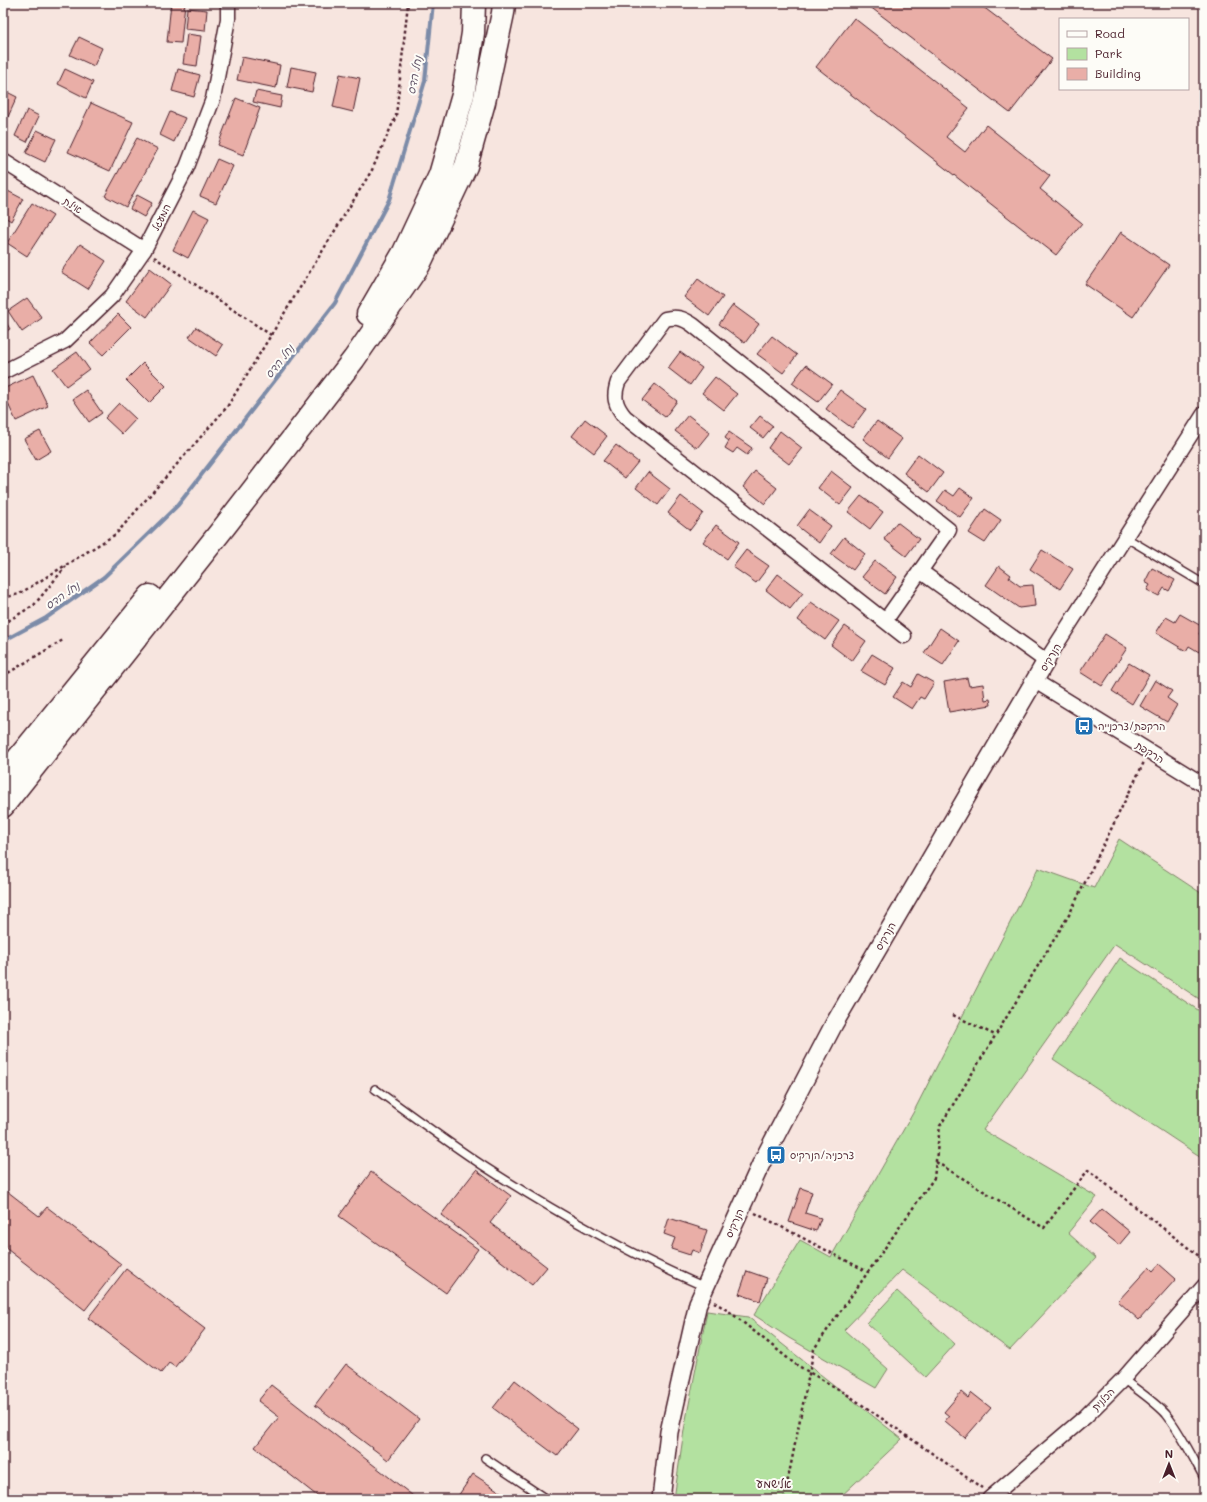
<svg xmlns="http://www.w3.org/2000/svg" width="1207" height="1502" font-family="Mali,'Playpen Sans Hebrew',sans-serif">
	<rect width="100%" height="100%" fill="#f7e5df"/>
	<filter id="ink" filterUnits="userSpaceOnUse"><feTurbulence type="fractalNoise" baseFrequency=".025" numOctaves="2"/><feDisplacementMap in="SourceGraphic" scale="8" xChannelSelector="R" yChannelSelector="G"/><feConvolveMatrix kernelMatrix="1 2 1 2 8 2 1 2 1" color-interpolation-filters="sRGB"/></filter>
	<g filter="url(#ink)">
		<g fill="#b3e1a0" stroke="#7e8066">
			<polygon points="1119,839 1204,895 1204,1002 1115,944 983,1130 1097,1197 1068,1233 1096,1258 1010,1350 902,1270 844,1330 888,1369 876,1388 789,1338 754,1315 800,1240 831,1257 913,1113 1038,868 1094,888"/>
			<polygon points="1120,958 1204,1014 1204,1159 1053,1059"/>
			<polygon points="897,1291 955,1344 925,1377 867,1323"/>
			<polygon points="707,1311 748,1317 902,1439 838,1499 674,1499 684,1430"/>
		</g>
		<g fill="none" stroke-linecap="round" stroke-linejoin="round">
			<polyline stroke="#7c8ba8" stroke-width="4" points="3,641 46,618 104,577 178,505 335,303 389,200 425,81 433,3"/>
		</g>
		<g fill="#e9aea7" stroke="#4a1f2b">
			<polygon points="96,3 107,3 106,6"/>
			<polygon points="171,3 185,3 181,43 167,42"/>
			<polygon points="258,3 328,3 328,7 258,4"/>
			<polygon points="865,3 978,3 1052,59 1010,113"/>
			<polygon points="187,8 207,10 205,31 185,29"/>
			<polygon points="854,18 969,108 946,137 965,152 986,125 1050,176 1040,189 1082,223 1056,255 816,67"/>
			<polygon points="187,34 201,36 197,66 183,64"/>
			<polygon points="79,37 102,48 94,66 70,55"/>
			<polygon points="242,57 280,65 276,88 237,80"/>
			<polygon points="291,67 316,72 312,92 287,87"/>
			<polygon points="65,69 93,82 86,98 58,84"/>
			<polygon points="178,69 200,75 194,97 172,91"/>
			<polygon points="340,74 360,78 353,112 333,107"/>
			<polygon points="3,90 17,97 3,128"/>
			<polygon points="256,91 282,96 280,108 253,102"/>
			<polygon points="236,98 260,108 243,155 218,145"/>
			<polygon points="91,103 133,122 110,171 68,152"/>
			<polygon points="27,110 39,116 27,142 15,136"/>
			<polygon points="170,112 185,118 174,142 160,135"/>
			<polygon points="37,130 56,139 45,162 26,153"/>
			<polygon points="137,138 158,149 126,207 105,196"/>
			<polygon points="217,159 233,166 216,203 200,196"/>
			<polygon points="4,189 23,199 11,221 3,216"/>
			<polygon points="137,195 152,203 144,217 130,209"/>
			<polygon points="32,203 53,216 27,256 7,243"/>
			<polygon points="193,210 209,218 188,258 173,250"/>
			<polygon points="1121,232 1169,265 1133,317 1085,284"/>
			<polygon points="80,244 106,261 88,289 61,272"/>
			<polygon points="150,268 171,284 147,317 126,301"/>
			<polygon points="698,279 723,297 709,316 684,297"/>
			<polygon points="27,298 42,318 22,332 8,311"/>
			<polygon points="733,305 759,324 745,343 719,324"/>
			<polygon points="118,314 131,327 103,355 90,343"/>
			<polygon points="3,317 10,329 3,333"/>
			<polygon points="196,327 223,345 216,356 189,337"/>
			<polygon points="772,336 797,355 783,373 757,354"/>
			<polygon points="77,352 89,369 66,386 53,369"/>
			<polygon points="680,352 702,368 690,385 668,368"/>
			<polygon points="143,363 166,386 149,403 126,380"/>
			<polygon points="806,365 832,384 818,402 792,383"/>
			<polygon points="33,375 48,406 16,421 3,393 3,389"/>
			<polygon points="715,377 737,394 724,410 702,393"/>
			<polygon points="655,384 677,401 665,417 642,400"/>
			<polygon points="86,390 102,413 89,422 73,399"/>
			<polygon points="840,390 866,409 852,428 826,409"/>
			<polygon points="119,403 136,419 122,434 105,418"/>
			<polygon points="688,415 710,432 697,448 675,431"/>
			<polygon points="760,416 773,426 763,438 750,428"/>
			<polygon points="585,419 607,436 594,453 572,436"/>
			<polygon points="877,421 902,439 888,458 863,439"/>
			<polygon points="40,431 51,451 36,460 24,439"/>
			<polygon points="780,431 802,448 789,464 768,448"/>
			<polygon points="729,432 752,448 747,455 737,448 733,453 725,448 729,441 725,438"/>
			<polygon points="616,445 638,462 625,478 603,461"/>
			<polygon points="918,454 943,473 929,492 904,473"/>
			<polygon points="755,471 777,488 765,504 743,487"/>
			<polygon points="831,471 853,488 840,505 818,488"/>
			<polygon points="648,472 670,489 658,505 636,488"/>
			<polygon points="960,488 974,498 960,517 937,501 945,490 954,496"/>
			<polygon points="681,496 703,513 690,530 668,513"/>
			<polygon points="861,496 883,512 870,529 848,512"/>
			<polygon points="985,509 1001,520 985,543 969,533"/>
			<polygon points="809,510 831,526 819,543 797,526"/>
			<polygon points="897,522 919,539 906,556 884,539"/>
			<polygon points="716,525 739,542 727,559 703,542"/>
			<polygon points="844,537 865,554 853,570 831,554"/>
			<polygon points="746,550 769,566 756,583 733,567"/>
			<polygon points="1042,550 1073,569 1060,589 1030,569"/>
			<polygon points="875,561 897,577 885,594 862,577"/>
			<polygon points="999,566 1011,575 1009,578 1020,586 1033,585 1035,606 1019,608 986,585"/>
			<polygon points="1152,568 1175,580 1169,591 1164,588 1159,596 1147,590 1150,585 1145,582"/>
			<polygon points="778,574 803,593 790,609 766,590"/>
			<polygon points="811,602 839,621 825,640 798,620"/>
			<polygon points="1180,614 1203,627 1199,634 1204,637 1204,644 1199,652 1189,646 1186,651 1156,633 1166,617 1175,622"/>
			<polygon points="845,626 866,641 852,661 831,645"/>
			<polygon points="940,628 959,641 943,665 924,653"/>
			<polygon points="1105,634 1127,648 1102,686 1080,672"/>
			<polygon points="872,654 895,668 885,685 861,671"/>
			<polygon points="1129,663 1149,675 1132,704 1112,691"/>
			<polygon points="918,674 934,683 924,699 920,697 912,709 893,697 903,682 911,687"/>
			<polygon points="967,678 969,686 983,684 985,700 990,699 991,705 949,712 944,682"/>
			<polygon points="1155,680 1172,691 1167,698 1177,705 1167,722 1140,706"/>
			<polygon points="476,1170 511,1196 490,1223 547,1267 532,1285 441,1215"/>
			<polygon points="371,1172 478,1249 446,1293 339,1216"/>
			<polygon points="3,1188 39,1216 47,1207 121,1264 85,1310 3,1246"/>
			<polygon points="801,1188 812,1192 805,1213 821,1218 816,1231 789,1222"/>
			<polygon points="1102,1209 1130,1232 1119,1245 1090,1222"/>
			<polygon points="669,1218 707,1230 700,1253 692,1250 690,1255 671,1249 675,1238 664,1234"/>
			<polygon points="1159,1264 1176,1279 1139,1320 1118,1301 1149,1267 1153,1271"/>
			<polygon points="126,1269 205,1329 175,1367 169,1363 161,1373 88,1318"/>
			<polygon points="747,1271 767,1278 760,1301 739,1294"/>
			<polygon points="346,1364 419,1419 388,1460 315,1405"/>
			<polygon points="515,1380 578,1429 557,1456 493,1408"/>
			<polygon points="271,1385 417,1499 321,1499 255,1447 279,1417 258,1401"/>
			<polygon points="961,1392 968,1398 972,1393 991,1408 965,1438 945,1421 949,1416 944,1412"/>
			<polygon points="473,1474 511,1499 456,1499"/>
		</g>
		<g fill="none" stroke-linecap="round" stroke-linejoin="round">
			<defs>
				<g id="service">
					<polyline points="1125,537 1204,584"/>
					<path d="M375,1089C411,1115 446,1141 482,1165C553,1211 627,1253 705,1287"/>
					<path d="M1123,1379C1137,1390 1154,1401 1166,1414C1181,1433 1192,1456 1204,1478"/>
					<polyline points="485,1458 546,1499"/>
				</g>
				<g id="minor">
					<polyline points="3,161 144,250"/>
					<polyline points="3,372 65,341 112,296 144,250 187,167 213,99 228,19 228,3"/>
					<polyline points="920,571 1046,661 1204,414"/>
					<path d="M885,621L949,530L693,325C683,318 676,316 665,319L618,382C613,397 615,405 625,417L904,636"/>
					<polyline points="1035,681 1204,785"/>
					<polyline points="989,1499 1085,1417 1123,1379 1204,1286"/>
				</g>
				<polyline id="tertiary" points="661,1499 669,1432 698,1303 761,1164 834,1024 1046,661"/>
				<g id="trunk">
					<polyline points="368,314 404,252 440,175 463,95 473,33 474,3"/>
					<polyline points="3,777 150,596"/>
					<polyline points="3,806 225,526 354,359 419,265 466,166 484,102 503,13 504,3"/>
				</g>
			</defs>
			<use href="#service" stroke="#4a1f2b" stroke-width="10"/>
			<use href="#minor" stroke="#4a1f2b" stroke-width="17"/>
			<use href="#tertiary" stroke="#4a1f2b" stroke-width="20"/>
			<use href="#trunk" stroke="#4a1f2b" stroke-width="25"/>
			<g stroke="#4a1f2b" stroke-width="2.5" stroke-dasharray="3 3" stroke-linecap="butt">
				<polyline points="154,257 271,335"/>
				<polyline points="3,598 19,594 116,534 227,407 372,170 396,116 408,3"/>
				<polyline points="3,624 34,605 67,565"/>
				<polyline points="3,676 63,640"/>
				<polyline points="953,1015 995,1035"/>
				<polyline points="936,1162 1044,1228 1088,1170 1204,1260"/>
				<polyline points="755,1213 868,1272"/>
				<polyline points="714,1302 730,1312 795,1364 845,1393 982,1488"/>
				<polyline points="784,1499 814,1349 934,1178 940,1126 1069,915 1144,762"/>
			</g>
			<use href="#service" stroke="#fdfcf7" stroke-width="7"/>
			<use href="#minor" stroke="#fdfcf7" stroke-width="14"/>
			<use href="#tertiary" stroke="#fdfcf7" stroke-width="17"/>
			<use href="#trunk" stroke="#fdfcf7" stroke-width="22"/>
		</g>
	</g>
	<defs>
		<symbol id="bus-square" viewBox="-11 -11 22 22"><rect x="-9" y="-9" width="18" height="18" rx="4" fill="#1f6fb2" stroke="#fdfcf7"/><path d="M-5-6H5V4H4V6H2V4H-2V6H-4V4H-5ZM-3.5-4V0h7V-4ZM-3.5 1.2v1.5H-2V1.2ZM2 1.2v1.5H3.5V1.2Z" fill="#fff"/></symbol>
	</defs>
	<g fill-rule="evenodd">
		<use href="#bus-square" x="1073" y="715" width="22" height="22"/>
		<use href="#bus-square" x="765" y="1144" width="22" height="22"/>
	</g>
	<g text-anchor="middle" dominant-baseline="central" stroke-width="4" stroke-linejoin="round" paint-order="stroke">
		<g font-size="10" fill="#4a1f2b" stroke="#fdfcf7">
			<text transform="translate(73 205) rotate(32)">אילת</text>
			<text transform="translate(161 217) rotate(-63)">המעגל</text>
			<text transform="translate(1050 657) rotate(-58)">הנרקיס</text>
			<text transform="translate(1150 752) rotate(32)">הרקפת</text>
			<text transform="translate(885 936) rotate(-60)">הנרקיס</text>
			<text transform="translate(734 1223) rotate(-66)">הנרקיס</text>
			<text transform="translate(1103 1399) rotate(-45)">הכלנית</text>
		</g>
		<g font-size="10" fill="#4a1f2b" stroke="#fdfcf7" text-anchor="start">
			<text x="1098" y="726">הרקפת/צרכנייה</text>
			<text x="790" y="1155">צרכניה/הנרקיס</text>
		</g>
		<g font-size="11" font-style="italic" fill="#635569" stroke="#fdfcf7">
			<text transform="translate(414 75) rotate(-79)">נחל הדס</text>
			<text transform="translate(279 361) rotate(-52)">נחל הדס</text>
			<text transform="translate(62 595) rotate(-35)">נחל הדס</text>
		</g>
		<g font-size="12" fill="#4a1f2b" stroke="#fdfcf7">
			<text x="774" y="1483">אלישמע</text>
		</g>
	</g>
	<rect width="1207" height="1502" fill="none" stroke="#fdfcf7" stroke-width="16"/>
	<rect x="8" y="8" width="1191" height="1486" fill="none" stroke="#4a1f2b" stroke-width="1.5" filter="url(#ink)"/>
	<rect x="1059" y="18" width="130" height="72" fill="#fdfcf7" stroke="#b5a4a5"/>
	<rect x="1067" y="31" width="20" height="6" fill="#fdfcf7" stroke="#b5a4a5"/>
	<text x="1095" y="38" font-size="12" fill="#4a1f2b">Road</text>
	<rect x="1067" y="48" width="20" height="12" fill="#b3e1a0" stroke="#b5a4a5"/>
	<text x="1095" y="58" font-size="12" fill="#4a1f2b">Park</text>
	<rect x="1067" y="68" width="20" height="12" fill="#e9aea7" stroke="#b5a4a5"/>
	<text x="1095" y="78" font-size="12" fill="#4a1f2b">Building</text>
	<g transform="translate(1169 1464)" stroke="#fdfcf7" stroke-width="3" paint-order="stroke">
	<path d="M0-3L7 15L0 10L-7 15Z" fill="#4a1f2b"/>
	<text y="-6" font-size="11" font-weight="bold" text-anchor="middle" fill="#4a1f2b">N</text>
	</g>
</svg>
